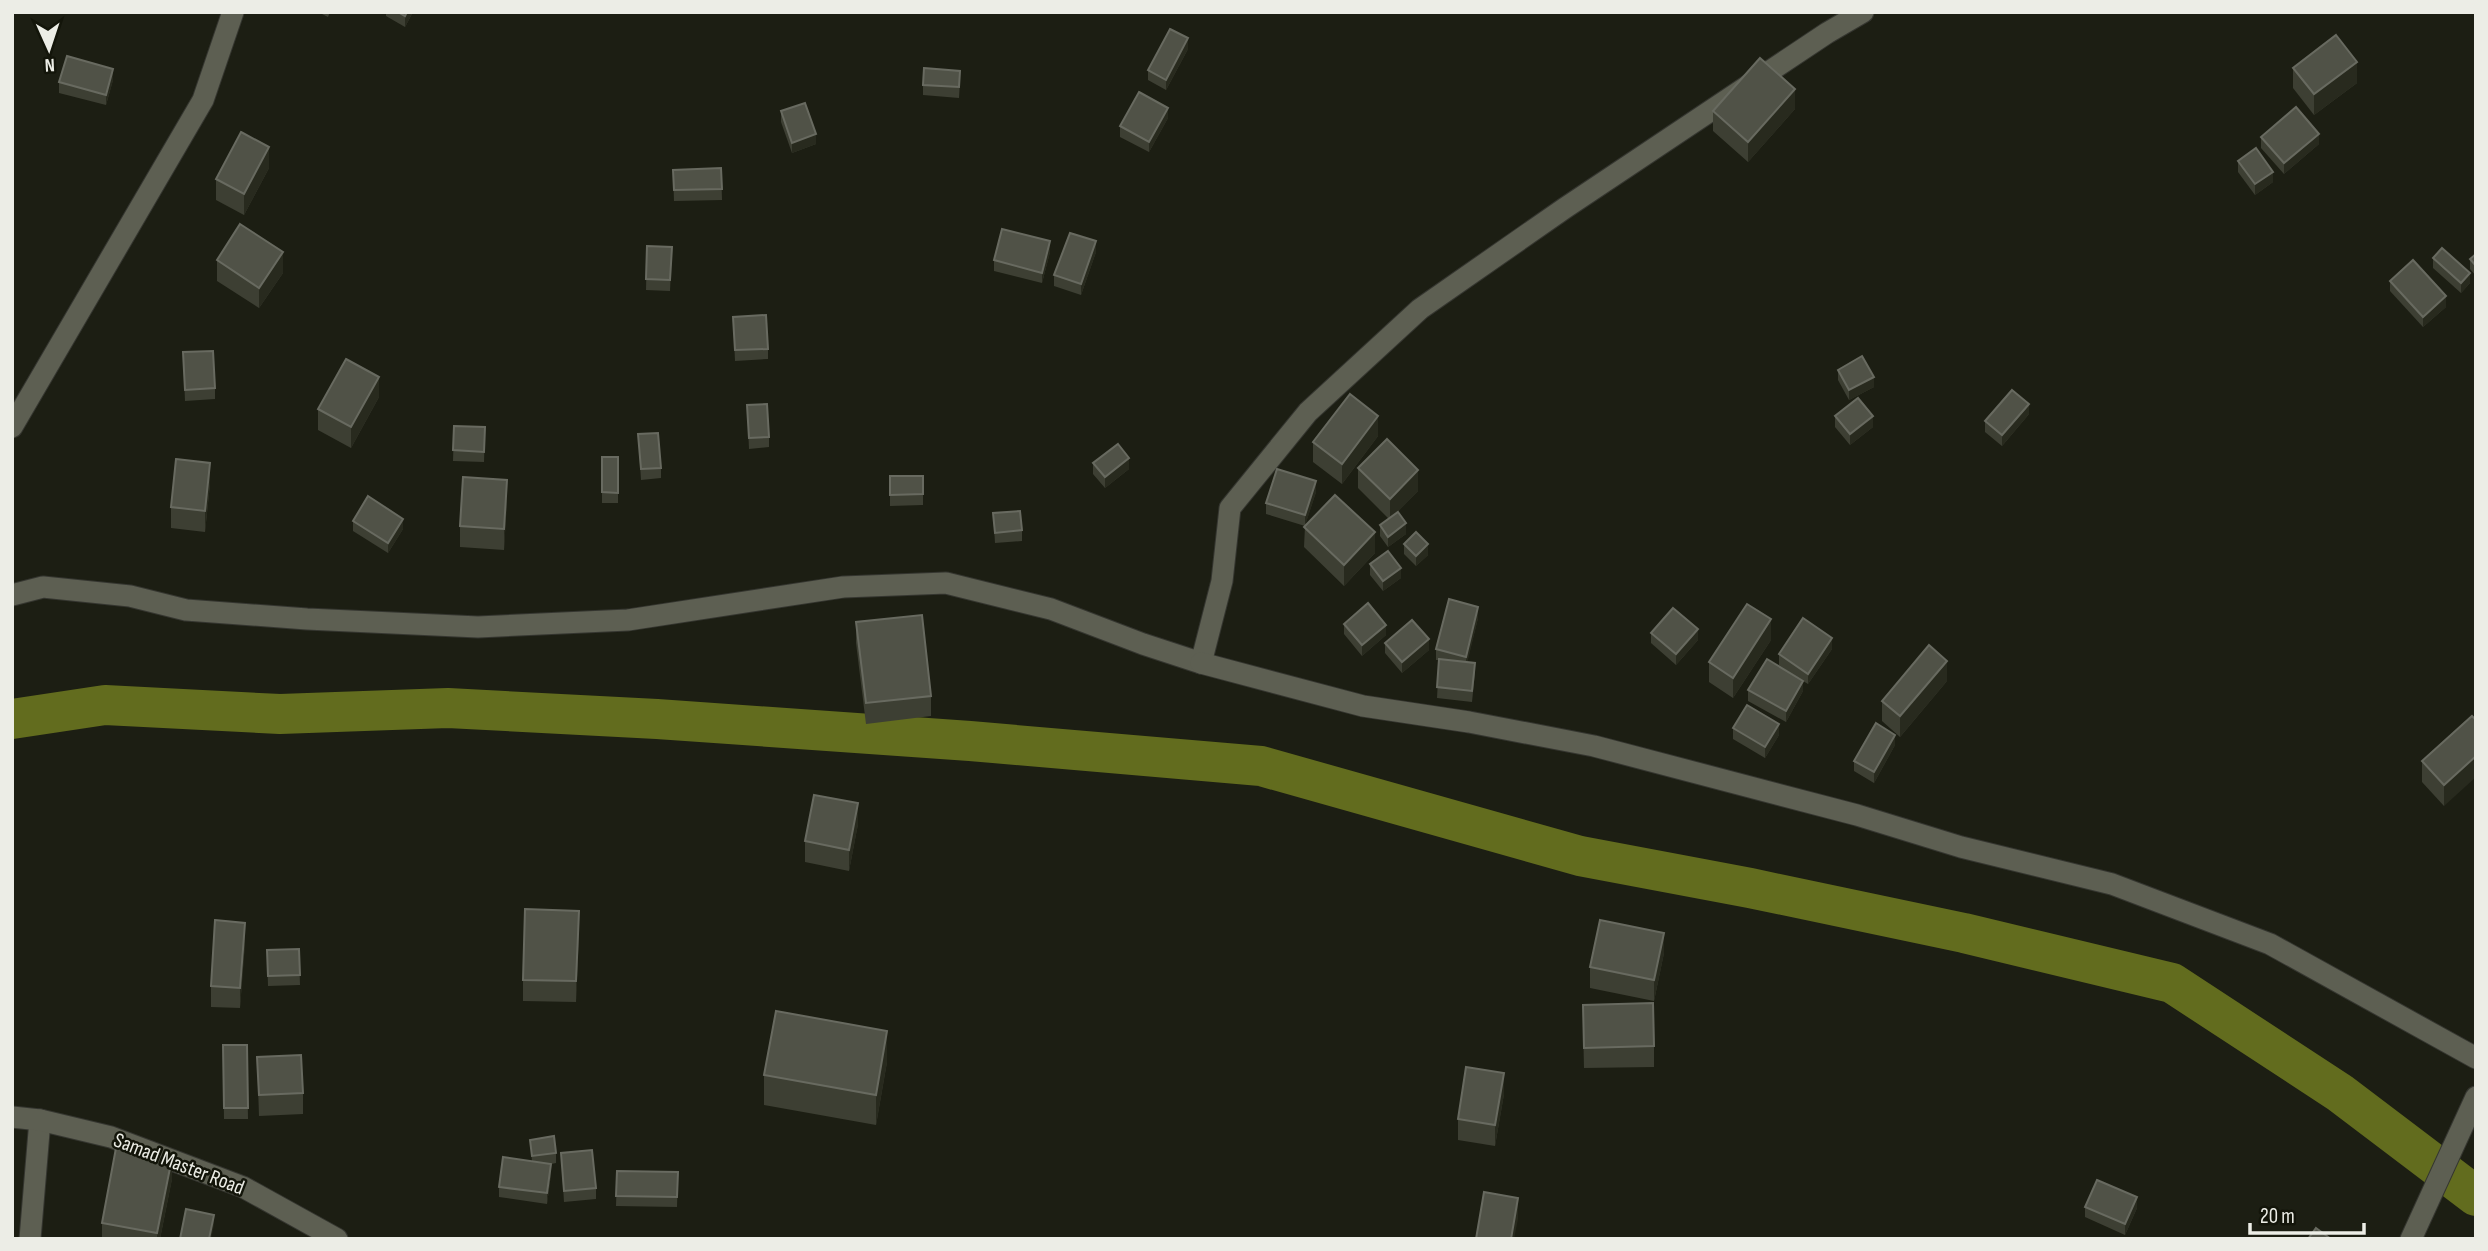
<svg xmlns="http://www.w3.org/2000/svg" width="2488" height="1251" font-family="'Sofia Sans Condensed',sans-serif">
	<rect width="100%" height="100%" fill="#1c1e13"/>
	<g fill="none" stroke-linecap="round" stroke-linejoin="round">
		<polyline stroke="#626c1e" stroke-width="40" points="12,719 105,705 280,714 448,708 657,719 970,741 1261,766 1580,856 1750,888 1964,933 2172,983 2340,1093 2476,1196"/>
		<defs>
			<g id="street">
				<polyline points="12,427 203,100 233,12"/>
				<polyline points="12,595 43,587 130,596 186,610 307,619 478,627 628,620 843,587 946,583 1051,609 1143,644 1201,663 1222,581 1230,508 1308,412 1420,309 1565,208 1827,33 1863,12"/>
				<polyline points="1201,663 1363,706 1469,722 1594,746 1857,815 1961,847 2112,884 2270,944 2476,1058"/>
				<polyline points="30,1239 40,1120"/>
				<polyline points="2411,1239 2476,1097"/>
			</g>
			<polyline id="secondary" points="12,1117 40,1120 111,1137 243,1187 337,1239"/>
		</defs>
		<use href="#street" stroke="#353630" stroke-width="23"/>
		<use href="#secondary" stroke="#353630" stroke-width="23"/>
		<use href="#street" stroke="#5d5f52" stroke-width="21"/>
		<use href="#secondary" stroke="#5d5f52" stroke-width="21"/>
	</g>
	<g fill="#3d3f33">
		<polygon points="318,12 330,12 328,17"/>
		<polygon points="386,12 413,12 405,27 386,16"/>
		<polygon points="1188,49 1166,90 1148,80 1148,70"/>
		<polygon points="2293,68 2357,83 2314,115 2293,88"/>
		<polygon points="113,80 106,105 59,93 59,82"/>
		<polygon points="960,81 959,98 923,95 923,85"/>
		<polygon points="1795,109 1748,162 1713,131 1713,111"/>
		<polygon points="781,111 816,144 792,153 781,122"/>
		<polygon points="1168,118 1149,152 1120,137 1120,126"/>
		<polygon points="2261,137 2319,144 2284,174 2261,148"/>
		<polygon points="2238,161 2273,182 2255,195 2238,172"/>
		<polygon points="269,168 244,215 216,200 216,179"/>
		<polygon points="721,168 722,200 674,201 673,170"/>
		<polygon points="647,246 672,247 670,291 646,290"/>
		<polygon points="1050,252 1042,283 994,271 994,260"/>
		<polygon points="1096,252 1081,295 1054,286 1054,275"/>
		<polygon points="2476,254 2476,276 2470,269 2470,259"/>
		<polygon points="2433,258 2470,283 2461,293 2433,268"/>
		<polygon points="217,260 283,273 259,308 217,281"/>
		<polygon points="2390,281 2446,307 2423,327 2390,291"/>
		<polygon points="733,317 768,349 768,359 735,361"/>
		<polygon points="183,352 215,388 215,399 185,401"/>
		<polygon points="1838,370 1874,387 1849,400 1838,380"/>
		<polygon points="379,397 351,448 318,430 318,409"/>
		<polygon points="747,405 769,437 769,447 749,449"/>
		<polygon points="2029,414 2002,446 1985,432 1985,421"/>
		<polygon points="1835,416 1873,427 1850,445 1835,427"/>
		<polygon points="454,426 485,427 484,462 453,461"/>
		<polygon points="638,434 661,468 661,478 641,480"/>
		<polygon points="1378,436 1342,484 1313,462 1313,442"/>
		<rect x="602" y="457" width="16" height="46"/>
		<polygon points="1093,463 1129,469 1105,488 1093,474"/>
		<polygon points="1358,468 1418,491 1395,514 1406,534 1388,547 1380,536 1380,525 1389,519 1358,488"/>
		<polygon points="890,476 923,494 923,505 890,506"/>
		<polygon points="210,484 205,532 171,528 171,507"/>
		<polygon points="1316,492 1305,525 1375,553 1344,586 1304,547 1305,526 1266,514 1266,503"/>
		<polygon points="507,500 504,550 460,547 460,526"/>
		<polygon points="993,513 1022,530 1022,541 995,543"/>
		<polygon points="353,521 403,529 388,553 353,531"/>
		<polygon points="1404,544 1428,555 1416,566 1404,554"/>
		<polygon points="1370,564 1401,578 1383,591 1370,575"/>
		<polygon points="1478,618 1467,662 1475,673 1472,702 1437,698 1439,660 1436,660 1436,649"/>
		<polygon points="856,622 931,696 931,716 866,724 856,643"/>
		<polygon points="1344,624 1386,635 1362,656 1344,634"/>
		<polygon points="1651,633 1698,640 1676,665 1651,643"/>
		<polygon points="1771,640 1733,698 1709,682 1709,662"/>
		<polygon points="1385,643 1429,650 1402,673 1385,653"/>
		<polygon points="1832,649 1808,684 1803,681 1803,691 1786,722 1748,701 1748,690 1801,680 1779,665 1779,654"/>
		<polygon points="1947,681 1900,737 1882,721 1882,701"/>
		<polygon points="2472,716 2444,806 2422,782 2422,761"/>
		<polygon points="1733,728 1779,735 1765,758 1733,739"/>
		<polygon points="1895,745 1874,783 1854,771 1854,761"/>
		<polygon points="858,824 849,871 805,862 805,841"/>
		<polygon points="579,932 576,1002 523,1001 523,980"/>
		<polygon points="245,943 240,1008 211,1007 211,986"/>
		<polygon points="299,949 300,985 268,986 267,950"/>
		<polygon points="1664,953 1654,1001 1590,988 1590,967"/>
		<polygon points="1583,1026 1654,1046 1654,1067 1584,1068"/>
		<polygon points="223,1045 247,1045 248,1119 224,1119"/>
		<polygon points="257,1057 303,1093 303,1114 259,1116"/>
		<polygon points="887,1062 876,1125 764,1105 764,1075"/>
		<polygon points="1504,1094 1495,1146 1458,1140 1458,1119"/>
		<polygon points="530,1140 556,1153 556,1163 551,1164 551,1174 547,1204 499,1197 499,1187 532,1161"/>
		<polygon points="561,1153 596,1188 596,1199 564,1202"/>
		<polygon points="617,1171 678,1172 677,1207 616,1206"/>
		<polygon points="172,1179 160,1239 102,1239 102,1223"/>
		<polygon points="2085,1207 2137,1208 2125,1235 2085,1217"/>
	</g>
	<g fill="#282a1e">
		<polygon points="407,12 413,12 405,27 405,16"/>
		<polygon points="1188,38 1188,49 1166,90 1166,80"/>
		<polygon points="2357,62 2357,83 2314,115 2314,94"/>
		<polygon points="113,69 113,80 106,105 106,95"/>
		<polygon points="1795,89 1795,109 1748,162 1748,142"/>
		<polygon points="1168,108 1168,118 1149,152 1149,142"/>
		<polygon points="816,134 816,144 792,153 792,143"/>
		<polygon points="2319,134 2319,144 2284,174 2284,163"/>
		<polygon points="269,147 269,168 244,215 244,194"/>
		<polygon points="2273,172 2273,182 2255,195 2255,184"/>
		<polygon points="1050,241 1050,252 1042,283 1042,273"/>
		<polygon points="1096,241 1096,252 1081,295 1081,284"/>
		<polygon points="283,252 283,273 259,308 259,288"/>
		<polygon points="2470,273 2470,283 2461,293 2461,283"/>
		<polygon points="2446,296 2446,307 2423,327 2423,317"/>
		<polygon points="379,377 379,397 351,448 351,427"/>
		<polygon points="1874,377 1874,387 1849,400 1849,390"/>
		<polygon points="2029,404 2029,414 2002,446 2002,435"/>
		<polygon points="1378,416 1378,436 1342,484 1342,464"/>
		<polygon points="1873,416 1873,427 1850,445 1850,434"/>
		<polygon points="1129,458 1129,469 1105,488 1105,477"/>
		<polygon points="210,463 210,484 205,532 205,511"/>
		<polygon points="1418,470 1418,491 1390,520 1390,499"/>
		<polygon points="507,480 507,500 504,550 504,529"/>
		<polygon points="1316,481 1316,492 1305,526 1305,515"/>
		<polygon points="403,519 403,529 388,553 388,543"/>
		<polygon points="1406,523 1406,534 1388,547 1388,537"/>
		<polygon points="1375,532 1375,553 1344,586 1344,565"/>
		<polygon points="1428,544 1428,555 1416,566 1416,556"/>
		<polygon points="1401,568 1401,578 1383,591 1383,581"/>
		<polygon points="1478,607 1478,618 1466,668 1466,657"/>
		<polygon points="1771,619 1771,640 1733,698 1733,678"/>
		<polygon points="1386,625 1386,635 1362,656 1362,645"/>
		<polygon points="1698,629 1698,640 1676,665 1676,654"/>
		<polygon points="1832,638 1832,649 1808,684 1808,674"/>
		<polygon points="1429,639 1429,650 1402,673 1402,662"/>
		<polygon points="1947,661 1947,681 1900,737 1900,716"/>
		<polygon points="1803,681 1803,691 1786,722 1786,711"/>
		<polygon points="1779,724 1779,735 1765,758 1765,747"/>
		<polygon points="1895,735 1895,745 1874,783 1874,772"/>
		<polygon points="2476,756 2476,777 2444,806 2444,785"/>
		<polygon points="858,803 858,824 849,871 849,850"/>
		<polygon points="579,911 579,932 576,1002 576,981"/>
		<polygon points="245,923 245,943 240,1008 240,988"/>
		<polygon points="1664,933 1664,953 1654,1001 1654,980"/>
		<polygon points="887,1031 887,1062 876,1125 876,1095"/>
		<polygon points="1504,1073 1504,1094 1495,1146 1495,1125"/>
		<polygon points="172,1158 172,1179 160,1239 157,1239 157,1233"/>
		<polygon points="551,1164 551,1174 547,1204 547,1193"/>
		<polygon points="2137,1197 2137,1208 2125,1235 2125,1224"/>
		<polygon points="1518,1198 1518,1219 1514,1239 1511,1239"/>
		<polygon points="214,1215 214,1225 211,1239 209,1239"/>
	</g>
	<g fill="#505247" stroke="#686a60" stroke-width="2">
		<polygon points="398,12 407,12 405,16"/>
		<polygon points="1170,29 1188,38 1166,80 1148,70"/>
		<polygon points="2336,35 2357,62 2314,94 2293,68"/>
		<polygon points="67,56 113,69 106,95 59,82"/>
		<polygon points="1760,58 1795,89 1748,142 1713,111"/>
		<polygon points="924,68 960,71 959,87 923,85"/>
		<polygon points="1139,92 1168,108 1149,142 1120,126"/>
		<polygon points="805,103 816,134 792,143 781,111"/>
		<polygon points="2296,107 2319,134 2284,163 2261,137"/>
		<polygon points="241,132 269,147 244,194 216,179"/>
		<polygon points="2256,148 2273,172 2255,184 2238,161"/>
		<polygon points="721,168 722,189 674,190 673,170"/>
		<polygon points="240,224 283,252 259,288 217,260"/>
		<polygon points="1002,229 1050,241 1042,273 994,260"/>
		<polygon points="1070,233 1096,241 1081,284 1054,275"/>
		<polygon points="647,246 672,247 670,280 646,279"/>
		<polygon points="2442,248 2470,273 2461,283 2433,258"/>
		<polygon points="2476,254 2476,266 2470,259"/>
		<polygon points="2413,260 2446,296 2423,317 2390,281"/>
		<polygon points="766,315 768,349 735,350 733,317"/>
		<polygon points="213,351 215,388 185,390 183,352"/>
		<polygon points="1862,356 1874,377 1849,390 1838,370"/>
		<polygon points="346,359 379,377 351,427 318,409"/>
		<polygon points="2012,390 2029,404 2002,435 1985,421"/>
		<polygon points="1350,394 1378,416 1342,464 1313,442"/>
		<polygon points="1858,398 1873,416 1850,434 1835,416"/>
		<polygon points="767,404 769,437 749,438 747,405"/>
		<polygon points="454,426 485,427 484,452 453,450"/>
		<polygon points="658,433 661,468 641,469 638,434"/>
		<polygon points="1387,439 1418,470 1390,499 1358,468"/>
		<polygon points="1118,444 1129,458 1105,477 1093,463"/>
		<polygon points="602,457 618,457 618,493 602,492"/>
		<polygon points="176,459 210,463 205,511 171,507"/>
		<polygon points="1277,469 1316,481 1305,515 1266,503"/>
		<polygon points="890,476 923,476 923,494 890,495"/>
		<polygon points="463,477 507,480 504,529 460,526"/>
		<polygon points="1335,495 1375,532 1344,565 1304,527"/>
		<polygon points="368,496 403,519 388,543 353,521"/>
		<polygon points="1020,511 1022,530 995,533 993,513"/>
		<polygon points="1398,512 1406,523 1388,537 1380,525"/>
		<polygon points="1416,532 1428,544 1416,556 1404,544"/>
		<polygon points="1388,551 1401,568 1383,581 1370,564"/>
		<polygon points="1449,599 1478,607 1466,657 1436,649"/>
		<polygon points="1368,603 1386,625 1362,645 1344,624"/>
		<polygon points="1747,604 1771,619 1733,678 1709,662"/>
		<polygon points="1673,608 1698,629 1676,654 1651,633"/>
		<polygon points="922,615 931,696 866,703 856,622"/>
		<polygon points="1803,618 1832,638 1808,674 1779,654"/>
		<polygon points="1412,620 1429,639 1402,662 1385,643"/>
		<polygon points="1929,645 1947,661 1900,716 1882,701"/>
		<polygon points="1439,659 1475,663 1472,691 1437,687"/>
		<polygon points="1767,659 1803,681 1786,711 1748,690"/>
		<polygon points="1747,705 1779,724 1765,747 1733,728"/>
		<polygon points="2472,716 2476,720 2476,756 2444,785 2422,761"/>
		<polygon points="1876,723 1895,735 1874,772 1854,761"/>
		<polygon points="814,795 858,803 849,850 805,841"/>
		<polygon points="525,909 579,911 576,981 523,980"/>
		<polygon points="215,920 245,923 240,988 211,986"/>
		<polygon points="1600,920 1664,933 1654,980 1590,967"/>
		<polygon points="299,949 300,975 268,976 267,950"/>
		<polygon points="1653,1003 1654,1046 1584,1048 1583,1005"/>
		<polygon points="776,1011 887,1031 876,1095 764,1075"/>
		<polygon points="223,1045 247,1045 248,1108 224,1108"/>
		<polygon points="301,1055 303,1093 259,1095 257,1057"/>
		<polygon points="1466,1067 1504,1073 1495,1125 1458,1119"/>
		<polygon points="554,1136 556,1153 532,1156 530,1140"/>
		<polygon points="116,1148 172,1158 157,1233 102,1223"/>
		<polygon points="592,1150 596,1188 564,1191 561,1153"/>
		<polygon points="503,1157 551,1164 547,1193 499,1187"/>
		<polygon points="617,1171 678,1172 677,1197 616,1196"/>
		<polygon points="2097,1180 2137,1197 2125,1224 2085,1207"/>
		<polygon points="1484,1192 1518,1198 1511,1239 1476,1239"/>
		<polygon points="186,1209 214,1215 209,1239 180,1239"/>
		<polygon points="2316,1228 2331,1239 2308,1239"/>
	</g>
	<g text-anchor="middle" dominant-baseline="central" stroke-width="5" stroke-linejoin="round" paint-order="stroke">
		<g font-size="21" fill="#ecede6" stroke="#13150a">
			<text transform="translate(179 1164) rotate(21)">Samad Master Road</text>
		</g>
	</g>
	<rect width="2488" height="1251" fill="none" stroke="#ecede6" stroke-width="28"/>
	<g transform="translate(49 49) rotate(177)" stroke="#13150a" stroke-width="5" paint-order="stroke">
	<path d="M0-5L12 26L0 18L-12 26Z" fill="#ecede6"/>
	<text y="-10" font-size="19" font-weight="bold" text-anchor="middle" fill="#ecede6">N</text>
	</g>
	<path d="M2250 1223v10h114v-10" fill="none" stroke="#ecede6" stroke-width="3.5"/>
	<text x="2260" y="1223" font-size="21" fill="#ecede6" stroke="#13150a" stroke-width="5" paint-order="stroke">20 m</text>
</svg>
